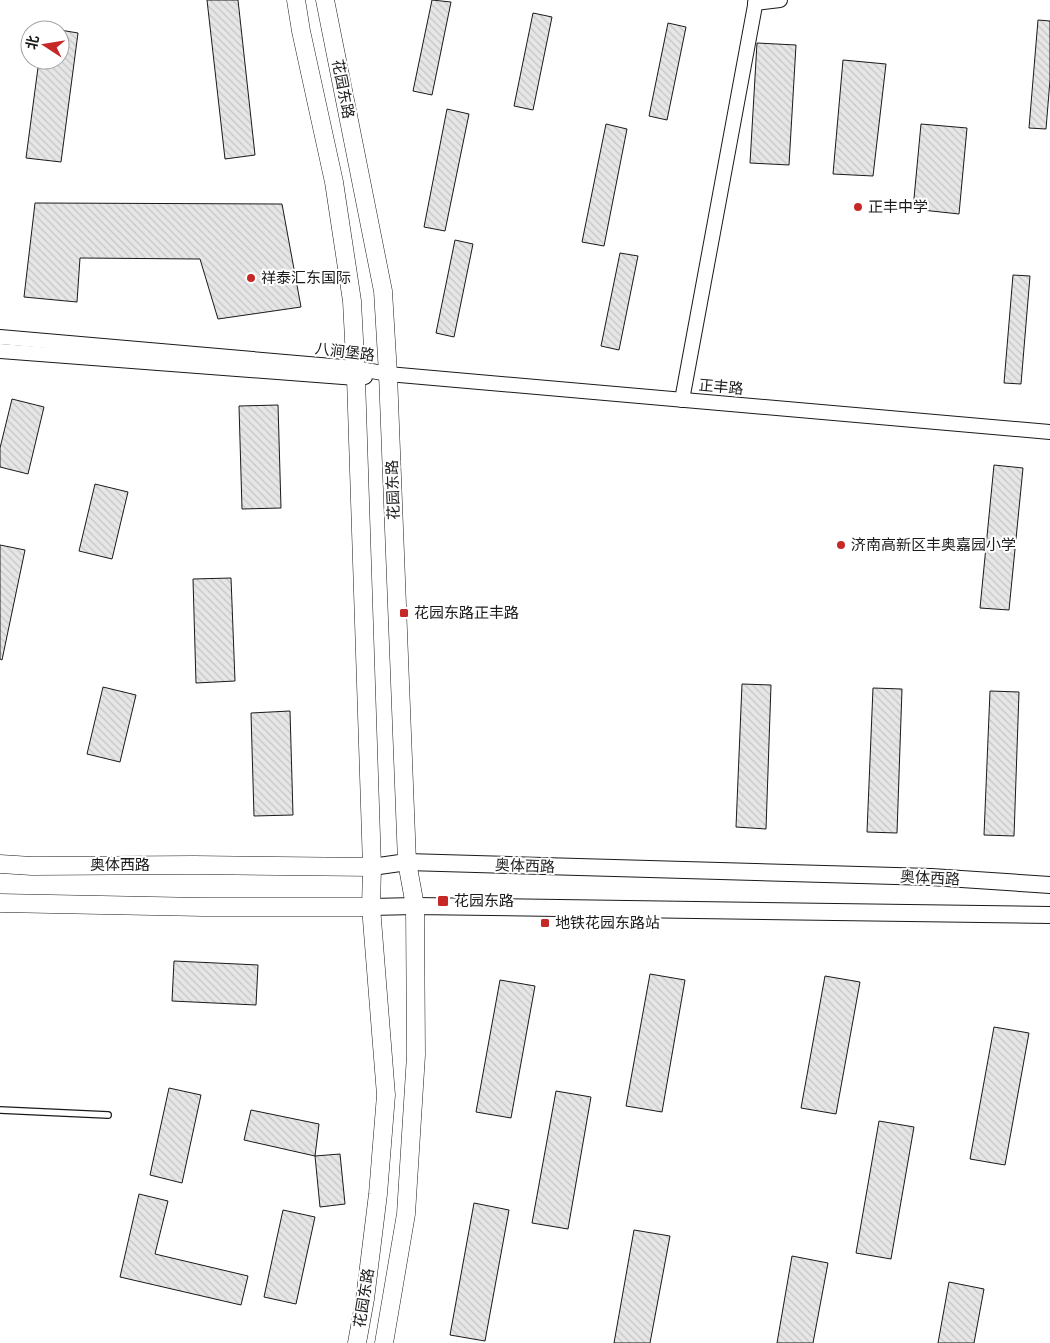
<svg xmlns="http://www.w3.org/2000/svg" width="1050" height="1343" font-family="'Fira Sans','Noto Sans SC',sans-serif">
	<defs>
		<pattern id="building-back-hatch" width="6" height="6" patternUnits="userSpaceOnUse" patternTransform="scale(1.25)"><rect width="6" height="6" fill="#e6e6e6"/><path d="M-1 5l2 2M0 0l6 6M5-1l2 2" fill="none" stroke="#c5c5c5"/></pattern>
	</defs>
	<rect width="100%" height="100%" fill="#fff"/>
	<g fill="url(#building-back-hatch)" stroke="#1a1a1a">
		<polygon points="207,0 238,0 255,155 225,159"/>
		<polygon points="432,0 451,2 432,95 413,91"/>
		<polygon points="533,13 552,17 533,110 514,106"/>
		<polygon points="1038,20 1050,21 1050,80 1046,129 1029,128"/>
		<polygon points="668,23 686,27 667,120 649,116"/>
		<polygon points="60,30 78,33 61,162 26,158 39,60 60,60"/>
		<polygon points="757,43 796,45 789,165 750,163"/>
		<polygon points="843,60 886,64 873,176 833,174"/>
		<polygon points="447,109 469,114 445,231 424,227"/>
		<polygon points="606,124 627,129 604,246 582,242"/>
		<polygon points="921,124 967,128 959,214 913,209"/>
		<polygon points="35,203 282,204 301,307 218,319 200,259 80,258 77,302 24,297"/>
		<polygon points="455,240 473,244 454,337 436,333"/>
		<polygon points="620,253 638,256 619,350 601,346"/>
		<polygon points="1013,275 1030,276 1021,384 1004,383"/>
		<polygon points="12,399 44,407 28,474 0,467 0,448"/>
		<polygon points="278,405 281,508 242,509 239,406"/>
		<polygon points="994,465 1023,468 1009,610 980,608"/>
		<polygon points="95,484 128,492 112,559 79,551"/>
		<polygon points="0,545 25,550 2,660 0,659"/>
		<polygon points="231,578 235,681 196,683 193,579"/>
		<polygon points="742,684 771,685 766,829 736,827"/>
		<polygon points="103,687 136,695 120,762 87,754"/>
		<polygon points="873,688 902,689 897,833 867,832"/>
		<polygon points="990,691 1019,692 1014,836 984,835"/>
		<polygon points="290,711 293,815 254,816 251,713"/>
		<polygon points="174,961 258,965 256,1005 172,1001"/>
		<polygon points="650,974 685,980 662,1112 626,1106"/>
		<polygon points="825,976 860,982 836,1114 801,1108"/>
		<polygon points="500,980 535,986 511,1118 476,1112"/>
		<polygon points="994,1027 1029,1033 1005,1165 970,1159"/>
		<polygon points="169,1088 201,1095 182,1183 150,1175"/>
		<polygon points="556,1091 591,1097 568,1229 532,1223"/>
		<polygon points="251,1110 319,1124 315,1156 244,1140"/>
		<polygon points="879,1121 914,1127 891,1259 856,1253"/>
		<polygon points="340,1154 345,1204 320,1207 315,1156"/>
		<polygon points="139,1194 168,1201 155,1254 248,1276 241,1305 120,1277"/>
		<polygon points="474,1203 509,1210 485,1341 450,1335"/>
		<polygon points="283,1210 315,1217 296,1304 264,1297"/>
		<polygon points="634,1230 670,1236 650,1343 614,1343"/>
		<polygon points="792,1256 828,1263 813,1343 777,1343"/>
		<polygon points="949,1282 984,1289 974,1343 938,1343"/>
	</g>
	<g fill="none" stroke-linecap="round" stroke-linejoin="round">
		<defs>
			<polyline id="service" points="0,1110 108,1115"/>
			<g id="tertiary">
				<polyline points="755,3 780,0"/>
				<polyline points="0,337 355,368 388,374 1050,432"/>
				<polyline points="0,351 356,378 365,377"/>
				<polyline points="682,400 756,0"/>
			</g>
			<g id="secondary">
				<polyline points="372,867 407,862 931,877 1050,885"/>
				<polyline points="371,907 415,906 1050,915"/>
			</g>
			<g id="primary">
				<polyline points="296,0 301,31 334,182 352,301 356,378 372,867 371,907 386,1095 378,1194 365,1299 357,1343"/>
				<polyline points="325,0 383,291 388,374 407,862 415,906 416,1055 406,1214 384,1343"/>
				<polyline points="0,864 32,866 194,865 372,867"/>
				<polyline points="0,903 203,907 371,907"/>
			</g>
		</defs>
		<use href="#service" stroke="#1a1a1a" stroke-width="8"/>
		<use href="#tertiary" stroke="#1a1a1a" stroke-width="16"/>
		<use href="#secondary" stroke="#1a1a1a" stroke-width="18"/>
		<use href="#primary" stroke="#1a1a1a" stroke-width="19"/>
		<use href="#service" stroke="#fff" stroke-width="5.5"/>
		<use href="#tertiary" stroke="#fff" stroke-width="14"/>
		<use href="#secondary" stroke="#fff" stroke-width="16"/>
		<use href="#primary" stroke="#fff" stroke-width="18"/>
	</g>
	<g fill="#c62828" stroke="#fff" stroke-width="2">
		<circle cx="858" cy="207" r="5"/>
		<circle cx="251" cy="278" r="5"/>
		<circle cx="841" cy="545" r="5"/>
		<rect x="399" y="608" width="10" height="10" rx="2.5"/>
		<rect x="437" y="895" width="12" height="12" rx="2.5"/>
		<rect x="540" y="918" width="10" height="10" rx="2.5"/>
	</g>
	<g text-anchor="middle" dominant-baseline="central" stroke-width="4" stroke-linejoin="round" paint-order="stroke">
		<g font-size="15" fill="#1a1a1a" stroke="#fff">
			<text transform="translate(343 89) rotate(79)">花园东路</text>
			<text transform="translate(345 352) rotate(7)">八涧堡路</text>
			<text transform="translate(721 387) rotate(5)">正丰路</text>
			<text transform="translate(393 490) rotate(-92)">花园东路</text>
			<text x="120" y="865">奥体西路</text>
			<text transform="translate(525 866) rotate(2)">奥体西路</text>
			<text transform="translate(930 878) rotate(3)">奥体西路</text>
			<text transform="translate(364 1298) rotate(-81)">花园东路</text>
		</g>
		<g font-size="15" fill="#1a1a1a" stroke="#fff" text-anchor="start">
			<text x="868" y="207">正丰中学</text>
			<text x="261" y="278">祥泰汇东国际</text>
			<text x="851" y="545">济南高新区丰奥嘉园小学</text>
			<text x="414" y="613">花园东路正丰路</text>
			<text x="454" y="901">花园东路</text>
			<text x="555" y="923">地铁花园东路站</text>
		</g>
	</g>
	<g transform="translate(45 45) rotate(282)"><circle r="24" fill="#ffffff" stroke="#a3a3a3"/>
	<path d="M0-4L9 19L0 12L-9 19Z" fill="#c62828"/>
	<text y="-8" font-size="14" font-weight="bold" text-anchor="middle" fill="#1a1a1a">北</text>
	</g>
</svg>
